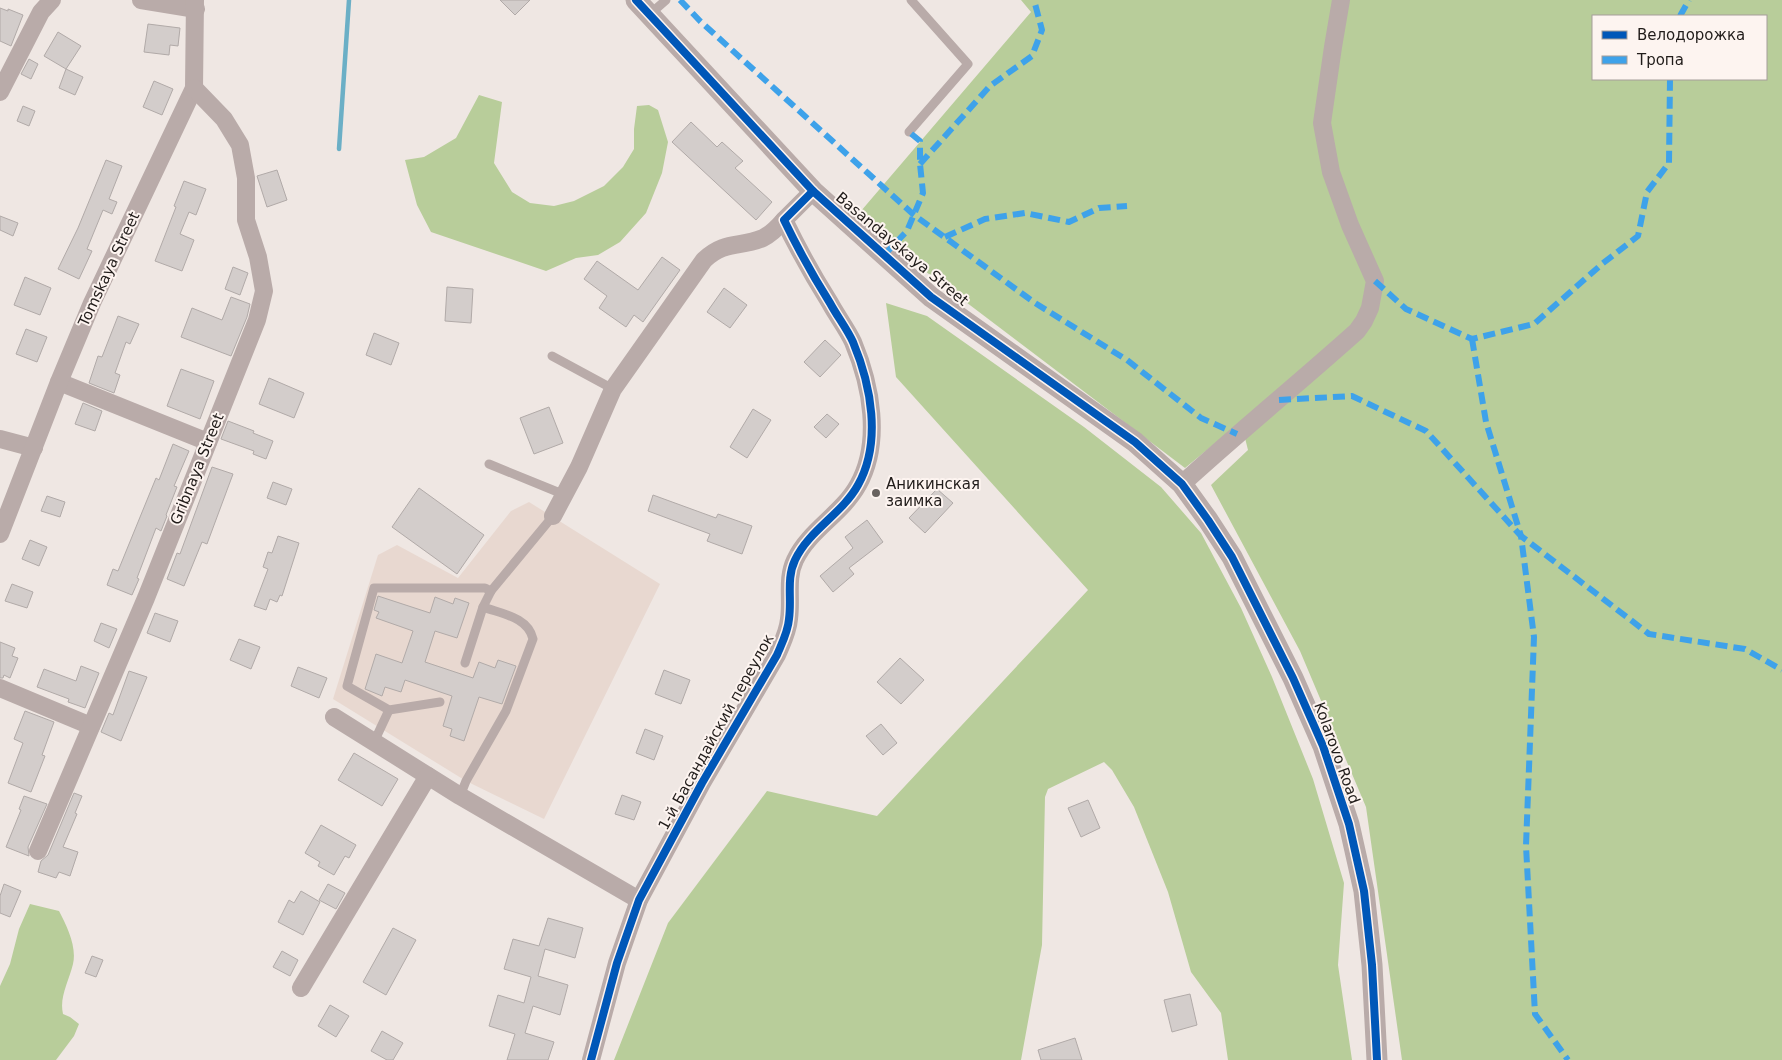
<svg xmlns="http://www.w3.org/2000/svg" width="1782" height="1060" font-family="'DejaVu Sans',sans-serif">
	<rect width="100%" height="100%" fill="#efe7e3"/>
	<polygon fill="#e8d8d0" points="529,502 660,584 544,819 466,781 333,699 378,555 397,545 458,578 511,511"/>
	<g fill="#b8cd9a" fill-rule="evenodd">
		<path d="M1021,0H1782V1060H1402L1366,807L1300,651L1211,485L1248,450L1241,422L1185,468L855,218L1031,12ZM1593,16H1766V79H1593Z"/>
		<polygon points="479,95 502,102 494,163 512,192 530,203 554,206 574,201 604,186 623,167 634,149 634,129 637,106 649,105 658,110 668,142 662,173 646,213 620,242 598,255 576,258 546,271 431,232 417,205 405,160 424,157 456,138"/>
		<polygon points="886,303 927,316 1084,427 1161,487 1201,533 1241,608 1272,677 1313,779 1344,883 1338,965 1352,1060 1228,1060 1221,1013 1191,972 1168,892 1134,807 1112,770 1104,762 1048,789 1045,797 1042,945 1021,1060 614,1060 668,923 767,791 877,816 1088,590 896,377"/>
		<path d="M30,904L59,911C67,926 77,947 73,964C69,981 59,997 63,1014L70,1017L79,1024L74,1036L56,1060H0V986L10,964L19,929Z"/>
	</g>
	<g fill="none" stroke-linecap="round" stroke-linejoin="round">
		<polyline stroke="#6bafc6" stroke-width="4.5" points="339,149 349,0"/>
	</g>
	<g fill="#d3cdcb" stroke="#b1aaa8">
		<polygon points="500,0 530,0 515,15"/>
		<polygon points="0,8 8,11 8,9 23,15 11,46 0,41"/>
		<polygon points="148,24 180,28 178,46 170,45 169,55 144,52"/>
		<polygon points="58,32 81,46 66,69 44,56"/>
		<polygon points="29,59 38,64 31,79 21,74"/>
		<polygon points="66,69 83,77 75,95 59,88"/>
		<polygon points="154,81 173,89 162,115 143,107"/>
		<polygon points="23,106 35,111 29,126 17,121"/>
		<polygon points="691,122 717,147 722,142 743,161 735,168 772,202 756,220 672,142"/>
		<polygon points="106,160 122,166 109,199 117,202 112,214 103,210 87,249 92,251 79,279 58,269 78,228"/>
		<polygon points="277,170 287,200 267,207 257,176"/>
		<polygon points="184,181 206,189 196,215 189,212 180,234 194,240 182,271 155,261 176,207 174,206"/>
		<polygon points="0,216 18,223 13,236 0,230"/>
		<polygon points="662,257 680,270 643,322 634,315 626,327 599,308 607,296 584,279 597,261 638,290"/>
		<polygon points="233,267 248,273 240,295 225,289"/>
		<polygon points="25,277 51,288 40,315 14,305"/>
		<polygon points="447,287 473,289 471,323 445,321"/>
		<polygon points="724,288 747,305 730,328 707,312"/>
		<polygon points="231,297 250,304 247,317 231,356 181,337 192,308 222,320"/>
		<polygon points="118,316 139,324 130,344 126,342 115,373 120,375 114,393 89,383 98,356 102,357"/>
		<polygon points="26,329 47,337 37,362 16,354"/>
		<polygon points="374,333 399,343 391,365 366,355"/>
		<polygon points="825,340 841,355 820,377 804,362"/>
		<polygon points="181,369 214,381 200,419 167,406"/>
		<polygon points="269,378 304,393 294,418 259,404"/>
		<polygon points="83,403 102,411 95,431 75,424"/>
		<polygon points="549,407 563,443 534,454 520,418"/>
		<polygon points="753,409 771,420 747,458 730,447"/>
		<polygon points="827,414 839,424 826,438 814,427"/>
		<polygon points="228,421 254,431 253,433 273,441 266,459 253,454 254,451 221,439"/>
		<polygon points="173,444 189,451 174,486 177,487 166,515 167,516 161,531 156,528 137,578 139,579 132,595 107,585 113,569 118,571 156,478 159,480"/>
		<polygon points="212,467 233,474 207,544 202,542 184,586 167,579 177,553 180,554"/>
		<polygon points="273,482 292,489 286,505 267,498"/>
		<polygon points="419,488 484,535 457,574 392,527"/>
		<polygon points="937,489 953,503 925,533 909,518"/>
		<polygon points="653,495 716,518 718,514 752,526 742,554 707,541 710,534 648,511"/>
		<polygon points="47,496 65,502 60,517 41,511"/>
		<polygon points="867,520 883,542 849,568 854,574 833,592 820,576 853,548 845,537"/>
		<polygon points="278,536 299,543 282,596 280,595 277,602 270,599 266,610 254,606 268,569 263,567 268,552 272,553"/>
		<polygon points="30,540 47,547 39,566 22,559"/>
		<polygon points="12,584 33,592 27,608 5,601"/>
		<polygon points="378,596 430,613 435,597 453,604 455,598 469,603 457,638 435,631 425,662 473,678 479,662 495,668 498,660 516,666 502,704 479,697 464,741 450,736 452,729 443,726 452,696 405,680 401,692 385,687 382,696 365,689 376,654 402,663 413,631 376,618 379,612 374,610"/>
		<polygon points="155,613 178,621 170,642 147,633"/>
		<polygon points="101,623 117,629 109,648 94,641"/>
		<polygon points="239,639 260,647 251,669 230,660"/>
		<polygon points="0,642 15,648 12,656 18,658 10,678 4,675 3,678 0,678"/>
		<polygon points="900,658 924,680 901,704 877,682"/>
		<polygon points="81,666 99,673 85,708 68,702 69,699 37,687 44,669 76,681"/>
		<polygon points="298,667 327,678 319,698 291,686"/>
		<polygon points="664,670 690,680 681,704 655,694"/>
		<polygon points="129,671 147,677 121,741 101,732 109,713 113,715"/>
		<polygon points="25,711 54,722 42,755 45,756 31,792 8,783 23,743 14,739"/>
		<polygon points="881,724 897,743 883,755 866,736"/>
		<polygon points="645,729 663,736 654,760 636,753"/>
		<polygon points="354,753 398,779 382,806 338,780"/>
		<polygon points="74,793 82,796 75,813 77,814 63,847 78,852 70,876 59,872 56,878 38,872 41,861 48,855"/>
		<polygon points="622,795 641,802 634,820 615,814"/>
		<polygon points="24,796 47,804 28,847 29,856 6,847 21,810 19,809"/>
		<polygon points="1088,800 1100,828 1081,837 1068,808"/>
		<polygon points="321,825 356,845 349,858 345,856 334,875 318,866 320,862 305,853"/>
		<polygon points="4,884 21,891 10,917 0,913 0,896"/>
		<polygon points="328,884 345,893 336,909 319,900"/>
		<polygon points="301,891 320,902 303,935 278,922 289,900 294,903"/>
		<polygon points="548,918 583,928 575,958 545,949 538,976 568,985 560,1015 533,1006 525,1033 554,1042 548,1060 507,1060 515,1034 489,1026 498,995 524,1003 531,977 504,969 513,939 539,946"/>
		<polygon points="393,928 416,940 386,995 363,982"/>
		<polygon points="282,951 298,960 290,976 273,967"/>
		<polygon points="92,956 103,960 96,977 85,973"/>
		<polygon points="1190,994 1197,1025 1172,1032 1164,1000"/>
		<polygon points="330,1005 349,1016 336,1037 318,1026"/>
		<polygon points="382,1031 403,1043 393,1060 387,1060 371,1051"/>
		<polygon points="1075,1038 1082,1060 1041,1060 1038,1050"/>
	</g>
	<g fill="none" stroke-linecap="round" stroke-linejoin="round">
		<g stroke="#b9aba9" stroke-width="9">
			<polyline points="650,14 666,0"/>
			<polyline points="909,132 968,64 911,0"/>
			<polyline points="552,356 613,389"/>
			<polyline points="489,464 565,495"/>
			<polyline points="465,663 483,607 491,591 553,516"/>
			<polyline points="440,702 389,710 347,686 374,588 485,588 491,591"/>
			<polyline points="374,742 389,710"/>
			<path d="M460,796L466,781L506,711L533,639C528,617 502,614 483,607"/>
		</g>
		<g stroke="#b9aba9" stroke-width="18">
			<polyline points="141,0 196,9"/>
			<polyline points="0,92 41,12 52,0"/>
			<polyline points="59,382 208,442"/>
			<polyline points="0,439 34,448"/>
			<path d="M1182,484C1239,432 1299,383 1357,331L1364,321L1370,308L1375,281L1350,225L1331,172L1322,123L1333,47L1341,0"/>
			<path d="M553,516L579,467L613,389L704,260C725,240 740,248 763,238C771,234 778,227 784,220"/>
			<polyline points="0,534 59,382 92,303 194,88 195,0"/>
			<polyline points="0,688 91,726"/>
			<polyline points="334,717 460,796 639,900"/>
			<polyline points="38,851 146,598 257,320 264,291 258,257 246,220 246,178 240,145 224,119 194,88"/>
			<polyline points="301,988 428,776"/>
			<path d="M591,1060L617,963L639,900L702,783L777,655C782,643 788,632 789,619C792,598 786,579 795,560C809,530 842,514 858,485C882,442 871,385 853,342C847,329 837,316 830,303C813,276 798,249 784,220L813,191"/>
		</g>
		<polyline stroke="#b9aba9" stroke-width="21" points="636,0 813,191 931,297 1135,442 1182,484 1208,520 1232,557 1293,678 1323,746 1349,824 1364,891 1372,965 1377,1060"/>
		<g stroke="#3ea2ea" stroke-width="6" stroke-dasharray="12 6" stroke-linecap="butt">
			<polyline points="680,0 700,21 914,215 1035,303 1127,360 1201,418 1237,434"/>
			<polyline points="1680,16 1689,0"/>
			<polyline points="920,164 990,86 1032,56 1042,30 1034,0"/>
			<polyline points="945,237 985,219 1025,213 1069,222 1099,208 1127,206"/>
			<polyline points="884,255 907,231 923,193 920,164 920,141 909,132"/>
			<polyline points="1375,281 1406,309 1472,339 1534,324 1602,264 1638,236 1647,192 1669,163 1670,79"/>
			<polyline points="1472,339 1486,422 1521,536 1649,634 1745,649 1782,670"/>
			<polyline points="1279,400 1352,396 1426,431 1521,536 1534,637 1526,846 1535,1014 1568,1060"/>
		</g>
		<defs>
			<g id="cycleway">
				<polyline points="636,0 813,191 931,297 1135,442 1182,484 1208,520 1232,557 1293,678 1323,746 1349,824 1364,891 1372,965 1377,1060"/>
				<path d="M591,1060L617,963L639,900L702,783L777,655C782,643 788,632 789,619C792,598 786,579 795,560C809,530 842,514 858,485C882,442 871,385 853,342C847,329 837,316 830,303C813,276 798,249 784,220L813,191"/>
			</g>
		</defs>
		<use href="#cycleway" stroke="#fdf4f0" stroke-width="11"/>
		<use href="#cycleway" stroke="#0057b8" stroke-width="8"/>
	</g>
	<circle fill="#696360" stroke="#fdf4f0" stroke-width="2" cx="876" cy="493" r="5"/>
	<g text-anchor="middle" dominant-baseline="central" stroke-width="4" stroke-linejoin="round" paint-order="stroke">
		<g font-size="15" fill="#211c1a" stroke="#fdf4f0">
			<text transform="translate(902 249) rotate(40)">Basandayskaya Street</text>
			<text transform="translate(109 269) rotate(-65)">Tomskaya Street</text>
			<text transform="translate(197 469) rotate(-68)">Gribnaya Street</text>
			<text transform="translate(716 732) rotate(-61)">1-й Басандайский переулок</text>
			<text transform="translate(1337 753) rotate(70)">Kolarovo Road</text>
		</g>
		<g font-size="15" fill="#211c1a" stroke="#fdf4f0" text-anchor="start">
			<text x="886" y="484">Аникинская<tspan x="886" dy="17">заимка</tspan></text>
		</g>
	</g>
	<rect x="1592" y="15" width="175" height="65" fill="#fdf4f0" stroke="#a59e9a"/>
	<rect x="1602" y="31" width="25" height="8" fill="#0057b8" stroke="#a59e9a"/>
	<text x="1637" y="40" font-size="15" fill="#211c1a">Велодорожка</text>
	<rect x="1602" y="56" width="25" height="8" fill="#3ea2ea" stroke="#a59e9a"/>
	<text x="1637" y="65" font-size="15" fill="#211c1a">Тропа</text>
</svg>
